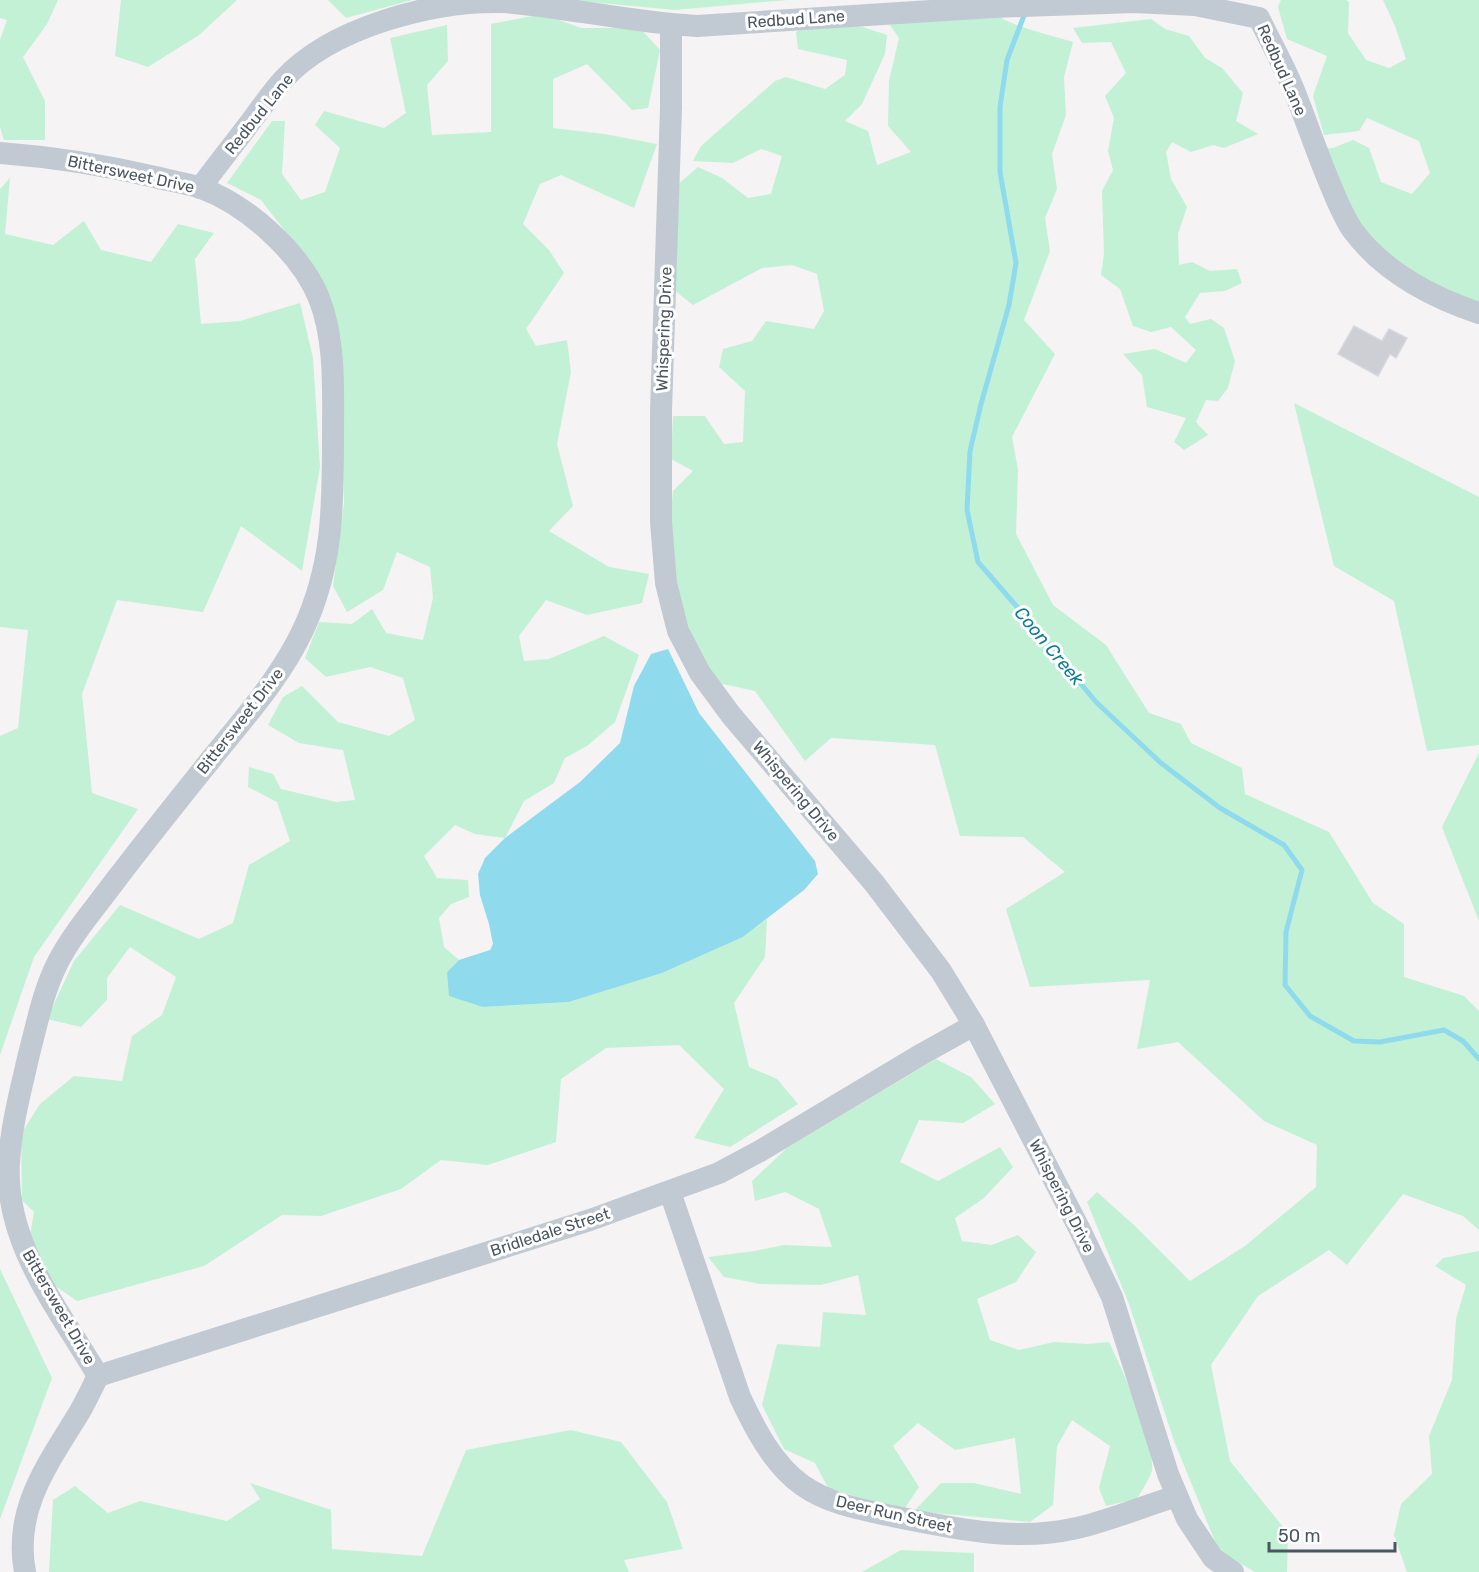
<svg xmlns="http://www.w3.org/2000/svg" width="1479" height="1572" font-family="Rubik,sans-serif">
	<rect width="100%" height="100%" fill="#f5f3f3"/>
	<g fill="#c3f1d5">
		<polygon points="0,0 58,0 47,24 23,57 45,101 45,140 4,140 0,127 0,40 7,20 0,18"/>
		<polygon points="121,0 237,0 199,35 148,67 115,56"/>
		<polygon points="328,0 412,0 346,18"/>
		<polygon points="569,0 788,0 675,10"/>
		<polygon points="1281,0 1346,0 1349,2 1348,33 1366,60 1389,68 1406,59 1395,26 1383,0 1479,0 1479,302 1445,294 1367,238 1321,149 1333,148 1353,140 1369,148 1381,182 1412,194 1430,173 1419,141 1367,118 1359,131 1324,135 1313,96 1327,56 1287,39 1278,7"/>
		<path d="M990,12C1016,28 1044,33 1073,42L1064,77L1066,115L1052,154L1057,189L1045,218L1050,251L1024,320L1055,354L1012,437L1018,470L1016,534L1053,605L1106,645L1149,713L1181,724L1191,743L1242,768L1245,794L1329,832L1373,903L1404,924V977L1464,996L1479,1011V1230L1463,1216L1403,1194L1347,1265L1329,1250L1258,1296L1211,1365L1230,1461L1288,1533L1287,1572H1255L1219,1551L1174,1441L1129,1304L1087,1202L1097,1192L1135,1226L1190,1281L1245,1246L1316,1187L1317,1145L1264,1121L1178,1042L1137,1049L1150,980L1030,987L1006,909L1065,872L1023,837L960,836L935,745L831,738L805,761L755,691L718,683L688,635L668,539L673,491L693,471L671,459L673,416H705L724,444L743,442L745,391L719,367L723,349L752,341L766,321L814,329L824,311L817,274L792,265L762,268L693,305L674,290L676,186L698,167L722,178L748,198L771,194L782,156L761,149L733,163L693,161L701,146L775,81L786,77L825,89L845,75L847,60L798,49L796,32C828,15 854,24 887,35L885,54L862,104L845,121L868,131L877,165L911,152L888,126L889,81L899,38L890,25L900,18Z"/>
		<polygon points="543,14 581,28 640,28 660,50 648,108 632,110 587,64 553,79 553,128 604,134 657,144 634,208 561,175 540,184 523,224 549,250 564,273 526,329 536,346 567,340 571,372 557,444 573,506 549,531 609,567 649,574 642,603 587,615 546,600 519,636 524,661 549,659 604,636 639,655 615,722 587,746 565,758 554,783 524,801 505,838 475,834 455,825 424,856 437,878 468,880 469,897 451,904 439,918 444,947 459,960 447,972 483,1007 569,1002 662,973 743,937 767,919 765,957 734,1003 749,1067 777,1079 798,1104 730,1147 694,1138 724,1089 679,1045 606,1048 561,1079 556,1142 488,1165 441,1160 401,1189 321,1216 282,1215 204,1266 77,1301 51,1283 29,1242 34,1212 22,1200 21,1134 40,1104 74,1076 122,1081 132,1036 162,1015 176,977 130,947 107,978 107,1000 81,1027 47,1019 74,961 120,905 199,939 233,923 249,865 290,841 277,802 248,787 249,767 273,774 281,789 336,802 355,800 343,750 299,743 268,725 283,697 302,686 338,722 389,736 415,720 403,678 370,667 326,677 305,658 319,622 352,624 372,609 386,633 423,640 433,598 430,567 397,552 383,590 347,612 333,586 344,503 341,338 315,270 261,200 227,183 272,121 285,121 282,174 301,200 325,192 340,148 315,125 324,111 384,128 406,113 390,38 447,25 448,61 427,85 432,135 491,132 491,24"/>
		<polygon points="1151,19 1165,29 1189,36 1205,58 1222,68 1243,93 1236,121 1258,134 1224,148 1213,145 1191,152 1172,142 1166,152 1171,179 1187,207 1178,234 1179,265 1192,262 1210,271 1237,269 1242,283 1225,291 1200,293 1185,317 1190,324 1211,319 1224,328 1235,361 1228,388 1218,401 1206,400 1196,422 1208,435 1184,450 1174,442 1186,418 1147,407 1142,375 1123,354 1155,349 1186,363 1196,350 1171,327 1151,332 1133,326 1120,289 1101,275 1104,254 1102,191 1113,170 1108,151 1114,118 1105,96 1126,73 1111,42 1082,43 1073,28"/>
		<polygon points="10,178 5,234 53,245 84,221 101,250 151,262 178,224 214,233 195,259 201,324 240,321 300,303 313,358 320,467 302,571 241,526 203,612 117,600 82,694 92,793 138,809 34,957 0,1055 0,736 18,728 28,630 0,627 0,189"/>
		<polygon points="1294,403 1479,497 1479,745 1427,751 1394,601 1334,566"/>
		<polygon points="1479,753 1479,921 1442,827"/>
		<path d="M936,1059L971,1077L995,1104L963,1123L919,1120L900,1162L938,1181L1000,1147L1013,1167L984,1198L955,1218L962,1241L992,1245L1018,1235L1036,1252L1016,1282L977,1299L990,1340L1019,1350L1054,1342L1088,1344L1109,1342C1122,1369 1155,1442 1152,1470C1150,1479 1141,1491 1137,1499L1106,1506L1099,1488L1110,1446L1072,1420L1057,1446L1053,1505L1030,1522L914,1511L941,1483H974L1021,1494L1015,1438L955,1450L918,1423L893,1446L919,1487L903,1511L828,1488L815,1463L784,1449L762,1405L777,1344L820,1347L823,1312L866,1315L858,1275L821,1285L761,1284L724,1277L708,1257L755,1251L784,1245L832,1247L819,1209L785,1192L755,1201L752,1181L788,1147Z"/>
		<polygon points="1479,1251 1479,1572 1407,1572 1394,1535 1401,1504 1432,1474 1429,1436 1452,1380 1456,1319 1466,1285 1435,1266 1443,1258"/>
		<polygon points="0,1269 52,1378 0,1519"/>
		<polygon points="571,1430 621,1442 667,1502 683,1549 624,1560 629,1572 49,1572 53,1500 75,1486 108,1513 140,1501 227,1521 260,1499 250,1483 331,1510 332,1549 422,1556 466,1450"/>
		<polygon points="901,1550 974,1553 974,1572 862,1572"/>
	</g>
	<polygon fill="#90daee" points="668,649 699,713 815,861 818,874 804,890 743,937 662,973 569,1002 483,1007 449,996 447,972 459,960 490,950 493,944 489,924 480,895 478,874 485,858 505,838 580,782 620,743 634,686 651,654"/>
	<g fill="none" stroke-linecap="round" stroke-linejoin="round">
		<polyline stroke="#90daee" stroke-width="5" points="1025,13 1007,60 1000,107 1000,172 1016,263 1009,305 981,404 970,451 967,510 978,562 1019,609 1096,702 1161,763 1220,808 1284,845 1302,870 1286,932 1285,985 1310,1016 1354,1041 1380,1042 1444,1030 1463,1041 1479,1059"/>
	</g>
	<polygon fill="#cdcfd5" stroke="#d7d9de" stroke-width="1.5" points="1354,326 1382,341 1389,329 1407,338 1396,358 1390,354 1378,376 1338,354"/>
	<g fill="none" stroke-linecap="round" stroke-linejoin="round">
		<g stroke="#c1cad2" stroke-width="22">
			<polyline points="671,25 671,108 661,411 661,522 666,583 678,631 700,673 731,715 874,883 941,971 974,1025 1080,1230 1112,1297 1168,1474 1187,1519 1213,1558 1233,1572"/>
			<path d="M0,153C52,157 104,165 155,177C170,181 186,183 201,188C247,205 300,252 319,298C336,341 333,393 333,438C333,507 333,566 303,630C281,677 245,717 212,758C180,798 147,839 115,881C95,908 72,934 57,964C43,992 37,1024 29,1054C21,1089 11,1126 9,1162C4,1244 59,1309 98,1376"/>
			<path d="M200,188C218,164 237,140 255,116C264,104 273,91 283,80C331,27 434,0 504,2C568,7 633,23 697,26L993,7L1134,2L1195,5L1259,18C1270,41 1283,64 1293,88C1307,122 1318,157 1333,191C1339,205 1345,220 1354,232C1385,273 1431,297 1479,313"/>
			<path d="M670,1192L740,1397C755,1429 773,1464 802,1485C830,1505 865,1510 897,1517C956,1529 1017,1542 1077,1528C1111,1520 1144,1506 1177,1496"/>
			<polyline points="98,1376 590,1220 719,1173 760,1151 922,1054 974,1025"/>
			<path d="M25,1572C13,1509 48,1464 79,1413C86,1401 92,1388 98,1376"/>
		</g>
	</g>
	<g text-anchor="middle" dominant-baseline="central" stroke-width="6" stroke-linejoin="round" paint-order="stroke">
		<g font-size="16" fill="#4a5661" stroke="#fff">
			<text transform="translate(796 19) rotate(-4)">Redbud Lane</text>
			<text transform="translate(1282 70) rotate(66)">Redbud Lane</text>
			<text transform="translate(259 114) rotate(-51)">Redbud Lane</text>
			<text transform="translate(131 174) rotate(12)">Bittersweet Drive</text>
			<text transform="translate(664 329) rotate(-88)">Whispering Drive</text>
			<text transform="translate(240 721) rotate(-52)">Bittersweet Drive</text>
			<text transform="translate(796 791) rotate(50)">Whispering Drive</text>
			<text transform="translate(1062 1196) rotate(63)">Whispering Drive</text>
			<text transform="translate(550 1232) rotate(-18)">Bridledale Street</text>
			<text transform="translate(59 1307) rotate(60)">Bittersweet Drive</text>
			<text transform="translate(894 1514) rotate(13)">Deer Run Street</text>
		</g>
		<g font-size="18" font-style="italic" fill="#0c7c9b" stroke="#fff">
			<text transform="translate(1049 646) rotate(50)">Coon Creek</text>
		</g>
	</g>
	<path d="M1269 1542v9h126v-9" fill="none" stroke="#4a5661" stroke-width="3"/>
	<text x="1278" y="1542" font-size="18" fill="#4a5661" stroke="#ffffff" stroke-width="4.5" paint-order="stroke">50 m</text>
</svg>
